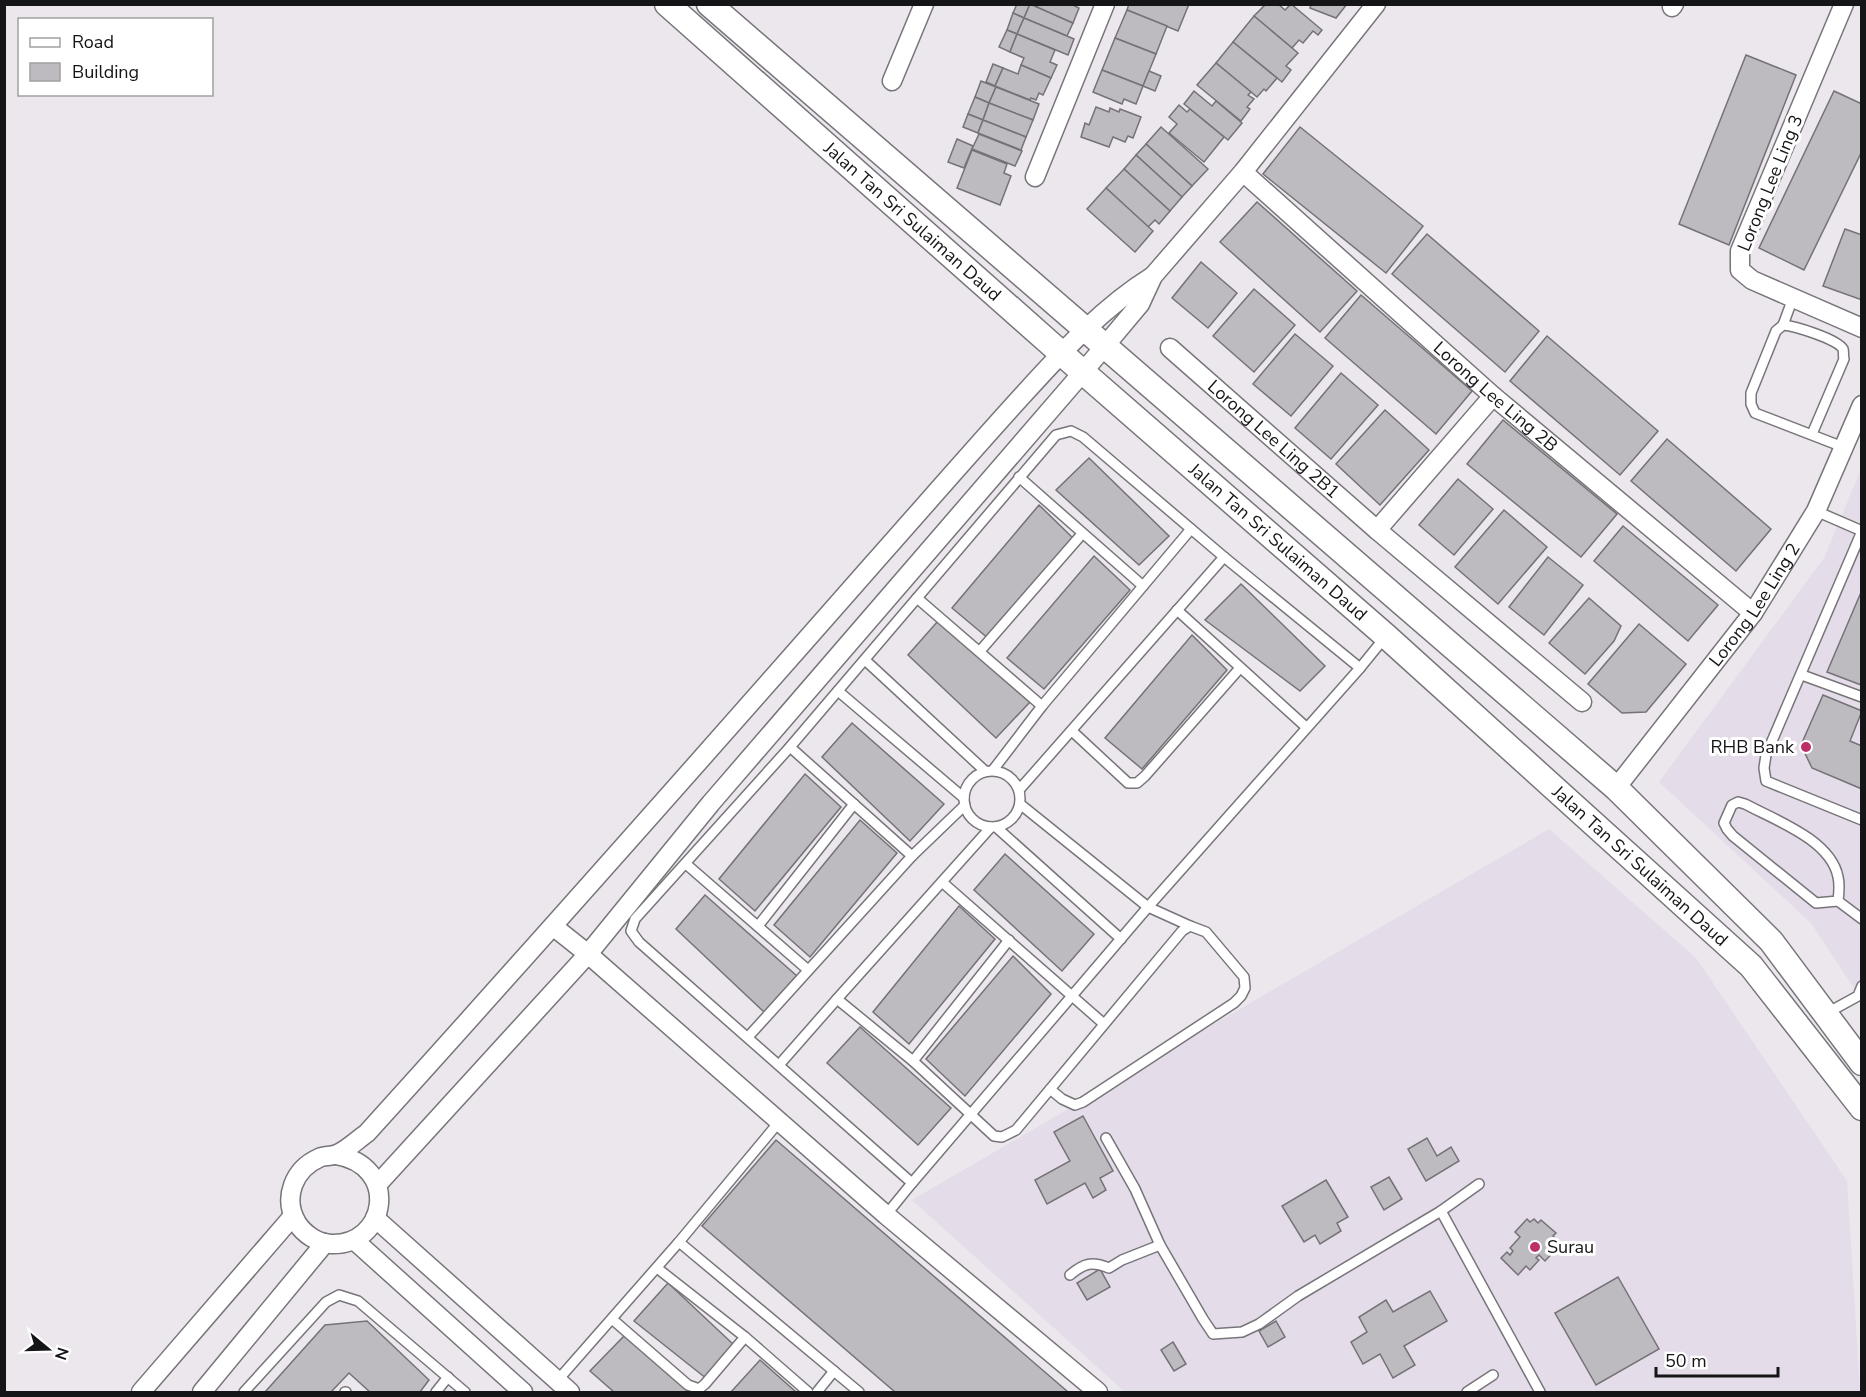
<svg xmlns="http://www.w3.org/2000/svg" width="1866" height="1397" font-family="'Nunito Sans',sans-serif">
	<rect width="100%" height="100%" fill="#ebe7ed"/>
	<g fill="#e4dce9">
		<polygon points="1861,469 1861,999 1811,923 1659,782 1824,558"/>
		<polygon points="1549,829 1696,958 1847,1181 1860,1392 1125,1392 912,1200"/>
	</g>
	<g fill="#bebbc0" stroke="#757277" stroke-width="1.5">
		<polygon points="1017,4 1030,4 1024,18 1013,13"/>
		<polygon points="1030,4 1073,23 1067,36 1024,18"/>
		<polygon points="1035,4 1071,4 1079,8 1073,23 1037,7 1038,5"/>
		<polygon points="1129,4 1189,4 1178,31 1127,10"/>
		<polygon points="1266,4 1278,4 1285,10 1291,4 1322,30 1318,35 1313,31 1303,43 1299,40 1292,48 1254,16"/>
		<polygon points="1311,4 1347,4 1336,18 1310,8"/>
		<polygon points="1127,10 1167,26 1156,54 1115,38"/>
		<polygon points="1013,13 1024,18 1017,34 1007,30"/>
		<polygon points="1254,16 1298,53 1286,66 1291,70 1282,82 1233,42"/>
		<polygon points="1024,18 1074,39 1068,55 1017,34"/>
		<polygon points="1007,30 1017,34 1010,52 999,47"/>
		<polygon points="1017,34 1055,50 1050,62 1057,65 1051,78 1021,65 1024,58 1010,52"/>
		<polygon points="1115,38 1156,54 1143,86 1102,70"/>
		<polygon points="1233,42 1277,78 1266,91 1264,89 1257,97 1216,63"/>
		<polygon points="1746,55 1796,75 1729,245 1679,224"/>
		<polygon points="1216,63 1251,92 1248,95 1254,99 1247,107 1250,109 1241,121 1197,85"/>
		<polygon points="993,64 1003,68 995,86 986,82"/>
		<polygon points="1021,65 1051,78 1043,95 1039,93 1036,100 1031,98 1030,100 995,86 1003,68 1018,74"/>
		<polygon points="1102,70 1143,86 1136,104 1124,99 1122,104 1093,92"/>
		<polygon points="1149,71 1161,76 1155,91 1143,86"/>
		<polygon points="981,81 996,87 989,103 975,97"/>
		<polygon points="996,87 1039,104 1033,120 989,103"/>
		<polygon points="1194,91 1212,106 1216,101 1242,123 1228,140 1184,104"/>
		<polygon points="1834,91 1862,104 1862,151 1804,270 1759,248"/>
		<polygon points="975,97 989,103 983,120 968,114"/>
		<polygon points="989,103 1033,120 1026,137 983,120"/>
		<polygon points="1179,105 1187,112 1190,109 1224,137 1204,162 1169,133 1177,124 1169,117"/>
		<polygon points="1096,107 1109,112 1110,108 1119,112 1120,109 1141,117 1133,138 1128,136 1125,142 1113,137 1109,147 1081,137 1085,123 1089,125"/>
		<polygon points="968,114 983,120 978,133 963,127"/>
		<polygon points="983,120 1026,137 1021,150 978,133"/>
		<polygon points="1161,127 1208,169 1192,186 1146,144"/>
		<polygon points="1300,127 1423,226 1386,273 1263,174"/>
		<polygon points="979,134 1022,151 1015,166 972,149"/>
		<polygon points="957,139 973,146 964,168 948,162"/>
		<polygon points="1146,144 1192,186 1182,197 1136,155"/>
		<polygon points="972,150 1007,164 1004,173 1011,176 1000,205 957,188"/>
		<polygon points="1136,155 1182,197 1170,211 1124,169"/>
		<polygon points="1124,169 1170,211 1159,224 1155,220 1148,227 1106,188"/>
		<polygon points="1106,188 1153,231 1135,252 1087,209"/>
		<polygon points="1257,202 1357,291 1320,332 1220,242"/>
		<polygon points="1845,229 1862,235 1862,300 1823,286"/>
		<polygon points="1427,234 1539,331 1505,372 1392,274"/>
		<polygon points="1201,262 1237,293 1208,328 1172,298"/>
		<polygon points="1254,289 1295,325 1254,372 1213,336"/>
		<polygon points="1361,295 1472,391 1436,434 1325,338"/>
		<polygon points="1295,334 1333,366 1291,416 1253,384"/>
		<polygon points="1547,336 1658,431 1620,475 1510,381"/>
		<polygon points="1341,373 1378,405 1331,459 1295,428"/>
		<polygon points="1385,410 1429,450 1380,505 1336,464"/>
		<polygon points="1503,420 1617,514 1581,557 1467,464"/>
		<polygon points="1667,439 1771,529 1736,571 1631,481"/>
		<polygon points="1089,458 1169,536 1139,565 1056,490"/>
		<polygon points="1458,479 1493,509 1454,555 1419,525"/>
		<polygon points="1039,505 1075,540 989,639 952,608"/>
		<polygon points="1504,510 1547,547 1498,604 1455,567"/>
		<polygon points="1623,526 1718,605 1688,641 1594,561"/>
		<polygon points="1094,556 1130,590 1044,689 1007,658"/>
		<polygon points="1548,557 1583,585 1544,635 1509,607"/>
		<polygon points="1241,584 1325,666 1300,691 1205,620"/>
		<polygon points="1862,590 1862,685 1861,685 1827,672"/>
		<polygon points="1589,598 1621,626 1614,641 1585,674 1549,643"/>
		<polygon points="938,621 1030,702 996,738 908,655"/>
		<polygon points="1639,624 1686,664 1646,712 1622,713 1588,684"/>
		<polygon points="1192,635 1227,670 1142,769 1105,738"/>
		<polygon points="1823,695 1862,711 1850,741 1862,746 1862,789 1812,768 1801,745"/>
		<polygon points="852,723 944,804 910,841 822,757"/>
		<polygon points="805,774 841,807 755,911 719,879"/>
		<polygon points="860,820 897,853 810,957 774,925"/>
		<polygon points="1005,854 1094,934 1062,971 974,890"/>
		<polygon points="705,895 797,976 764,1012 676,929"/>
		<polygon points="959,906 995,939 909,1044 873,1012"/>
		<polygon points="1013,956 1051,994 965,1096 926,1059"/>
		<polygon points="860,1027 951,1108 918,1145 827,1063"/>
		<polygon points="1083,1116 1113,1171 1100,1178 1106,1190 1093,1198 1085,1183 1047,1204 1035,1180 1070,1161 1054,1132"/>
		<polygon points="1427,1138 1437,1156 1451,1147 1459,1161 1426,1181 1408,1149"/>
		<polygon points="776,1140 1068,1392 895,1392 702,1226"/>
		<polygon points="1389,1177 1402,1199 1384,1210 1371,1187"/>
		<polygon points="1326,1180 1348,1217 1337,1223 1341,1231 1320,1244 1315,1235 1304,1242 1282,1206"/>
		<polygon points="1527,1219 1530,1222 1534,1219 1538,1223 1541,1220 1556,1233 1553,1236 1557,1240 1555,1242 1559,1246 1545,1261 1539,1255 1536,1258 1539,1260 1530,1270 1526,1266 1518,1275 1501,1258 1507,1252 1510,1255 1513,1251 1510,1248 1520,1237 1515,1232"/>
		<polygon points="1100,1269 1110,1287 1087,1300 1077,1283"/>
		<polygon points="1618,1277 1659,1349 1596,1385 1555,1313"/>
		<polygon points="668,1283 734,1345 707,1379 634,1321"/>
		<polygon points="1430,1291 1447,1321 1404,1346 1415,1365 1393,1378 1380,1354 1363,1364 1351,1342 1367,1332 1359,1317 1386,1300 1393,1312"/>
		<polygon points="367,1321 429,1380 420,1392 370,1392 349,1373 331,1392 265,1392 325,1325"/>
		<polygon points="1276,1321 1285,1337 1268,1347 1259,1331"/>
		<polygon points="624,1336 695,1392 614,1392 590,1371"/>
		<polygon points="1173,1342 1186,1364 1174,1371 1161,1350"/>
		<polygon points="760,1360 796,1392 731,1392"/>
	</g>
	<g fill="none" stroke-linecap="round" stroke-linejoin="round">
		<defs>
			<g id="service">
				<polyline points="1783,325 1793,298"/>
				<path d="M1812,434L1844,359C1843,356 1844,352 1843,349C1837,339 1795,326 1783,325L1776,331L1751,393V404L1755,413L1843,447"/>
				<polyline points="1019,477 1143,586"/>
				<polyline points="1816,511 1862,531"/>
				<polyline points="1862,531 1766,755 1764,768 1766,781 1862,820"/>
				<polyline points="917,598 1042,706"/>
				<polyline points="1177,610 1306,727"/>
				<polyline points="980,651 1082,534"/>
				<polyline points="865,660 985,771"/>
				<polyline points="1802,675 1862,697"/>
				<polyline points="838,691 964,798"/>
				<polyline points="1072,731 1128,783 1137,783 1145,776 1240,668"/>
				<polyline points="790,747 912,856"/>
				<polyline points="993,770 1042,706 1191,529"/>
				<circle cx="992" cy="799" r="28"/>
				<polyline points="1019,790 1224,557"/>
				<polyline points="1020,804 1148,907 1190,926"/>
				<polyline points="996,827 1121,939"/>
				<polyline points="686,864 808,970"/>
				<polyline points="942,882 1104,1024"/>
				<path d="M1838,901C1839,893 1840,885 1838,877C1831,840 1775,820 1745,804L1738,802L1732,805L1724,823L1727,829L1733,836L1816,903L1838,901L1862,919"/>
				<polyline points="758,926 854,804"/>
				<polyline points="837,999 913,1061 994,1136 1002,1137 1016,1130 1182,931 1190,926 1206,932 1244,977 1245,988 1241,996 1234,1003 1083,1102 1075,1105 1062,1099 1050,1089"/>
				<polyline points="1827,1013 1858,996 1862,986"/>
				<polyline points="748,1037 912,856 965,805"/>
				<polyline points="913,1061 1009,940"/>
				<polyline points="779,1065 837,999 991,827"/>
				<polyline points="1106,1138 1135,1189 1160,1245 1203,1319 1213,1334 1242,1332 1259,1324 1298,1296 1441,1211 1479,1184"/>
				<polyline points="912,1183 639,942 631,931 635,919 790,747 1056,435 1071,431 1083,437 1224,557 1360,668"/>
				<polyline points="1441,1211 1540,1392"/>
				<polyline points="886,1215 912,1183 1148,907 1360,668 1386,636"/>
				<polyline points="679,1242 859,1392"/>
				<polyline points="657,1268 745,1337 808,1392"/>
				<path d="M1070,1275C1084,1263 1092,1261 1109,1268L1122,1260L1160,1245"/>
				<polyline points="612,1319 688,1385 699,1389 705,1384 745,1337"/>
				<polyline points="557,1381 679,1242 779,1122"/>
				<polyline points="244,1392 326,1302 339,1295 358,1301 465,1392"/>
				<polyline points="345,1392 346,1392"/>
				<polyline points="436,1392 448,1377"/>
				<polyline points="817,1392 834,1371"/>
				<polyline points="1467,1392 1493,1375"/>
			</g>
			<g id="minor">
				<polyline points="1844,4 1740,251 1740,270 1752,280 1862,328"/>
				<polyline points="1672,7 1674,4"/>
				<polyline points="892,81 924,4"/>
				<path id="s1" d="M1243,172L1493,396L1753,613"/>
				<polyline points="1035,177 1105,4"/>
				<path id="s2" d="M1170,348L1377,530L1582,702"/>
				<polyline points="1377,530 1493,396"/>
				<path id="s3" d="M1616,788L1753,613L1816,511L1862,405"/>
				<polyline points="554,927 588,954 886,1215 1098,1392"/>
				<path d="M336,1155C401,1166 387,1246 331,1244C317,1243 304,1234 297,1223C282,1198 294,1169 319,1158C324,1155 331,1157 337,1154C347,1150 357,1140 367,1133C537,945 705,755 872,565C919,512 965,459 1012,407C1055,360 1098,310 1153,276"/>
				<polyline points="377,1185 588,954 711,803 1083,372 1140,304 1153,276 1243,172 1376,4"/>
				<polyline points="375,1218 570,1392"/>
				<polyline points="354,1240 523,1392"/>
				<polyline points="141,1392 293,1216"/>
				<polyline points="202,1392 325,1243"/>
			</g>
			<g id="secondary">
				<path id="s4" d="M667,4L1061,353L1386,636L1751,966L1862,1108"/>
				<polyline points="709,4 1616,788 1771,941 1862,1063"/>
			</g>
		</defs>
		<use href="#service" stroke="#78757a" stroke-width="12"/>
		<use href="#minor" stroke="#78757a" stroke-width="21"/>
		<use href="#secondary" stroke="#78757a" stroke-width="27"/>
		<use href="#service" stroke="#fff" stroke-width="9"/>
		<use href="#minor" stroke="#fff" stroke-width="18"/>
		<use href="#secondary" stroke="#fff" stroke-width="24"/>
	</g>
	<g fill="#bc3067" stroke="#fff" stroke-width="2">
		<circle cx="1806" cy="747" r="6"/>
		<circle cx="1535" cy="1247" r="6"/>
	</g>
	<g text-anchor="middle" dominant-baseline="central" stroke-width="6" stroke-linejoin="round" paint-order="stroke">
		<g font-size="18" fill="#151416" stroke="#fff">
			<text transform="translate(1770 183) rotate(-68)">Lorong Lee Ling 3</text>
			<text stroke="none"><textPath href="#s4" startOffset="328">Jalan Tan Sri Sulaiman Daud</textPath></text>
			<text stroke="none"><textPath href="#s1" startOffset="338">Lorong Lee Ling 2B</textPath></text>
			<text stroke="none"><textPath href="#s2" startOffset="138">Lorong Lee Ling 2B1</textPath></text>
			<text stroke="none"><textPath href="#s4" startOffset="814">Jalan Tan Sri Sulaiman Daud</textPath></text>
			<text stroke="none"><textPath href="#s3" startOffset="230">Lorong Lee Ling 2</textPath></text>
			<text stroke="none"><textPath href="#s4" startOffset="1300">Jalan Tan Sri Sulaiman Daud</textPath></text>
		</g>
		<g font-size="18" fill="#151416" stroke="#fff" text-anchor="end">
			<text x="1794" y="747">RHB Bank</text>
			<text x="1547" y="1247" text-anchor="start">Surau</text>
		</g>
	</g>
	<rect width="1866" height="1397" fill="none" stroke="#151416" stroke-width="12"/>
	<rect x="18" y="18" width="195" height="78" fill="#ffffff" stroke="#a1a1a2" stroke-width="1.5"/>
	<rect x="30" y="38" width="30" height="9" fill="#ffffff" stroke="#a1a1a2" stroke-width="1.5"/>
	<text x="72" y="48" font-size="18" fill="#151416">Road</text>
	<rect x="30" y="63" width="30" height="18" fill="#bebbc0" stroke="#a1a1a2" stroke-width="1.5"/>
	<text x="72" y="78" font-size="18" fill="#151416">Building</text>
	<g transform="translate(48 1349) rotate(109)" stroke="#ffffff" stroke-width="4.5" paint-order="stroke">
	<path d="M0-4.5L10 22L0 15L-10 22Z" fill="#151416"/>
	<text y="-9" font-size="16" font-weight="bold" text-anchor="middle" fill="#151416">N</text>
	</g>
	<path d="M1656 1367v9h122v-9" fill="none" stroke="#151416" stroke-width="3"/>
	<text x="1665" y="1367" font-size="18" fill="#151416" stroke="#ffffff" stroke-width="4.5" paint-order="stroke">50 m</text>
</svg>
